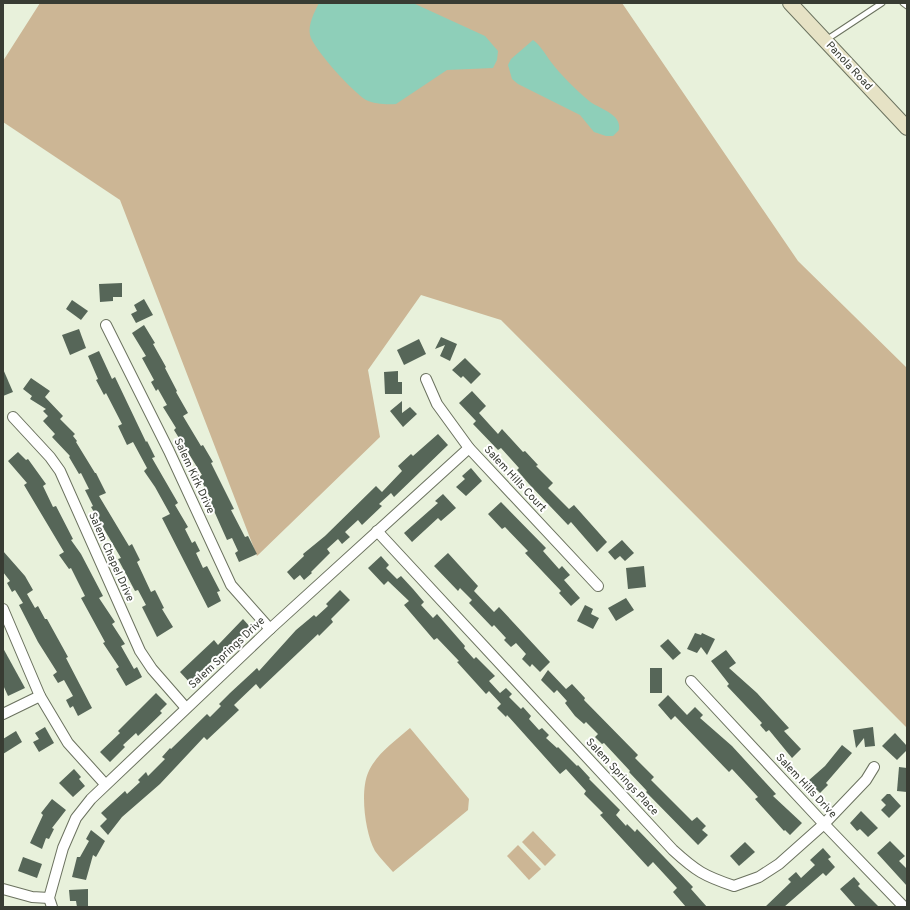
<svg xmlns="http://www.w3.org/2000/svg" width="910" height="910" font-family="Overpass,sans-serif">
	<rect width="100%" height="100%" fill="#e8f1db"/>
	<g fill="#ccb695">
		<polygon points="40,3 622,3 798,261 907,368 907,728 501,320 421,295 368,370 380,437 257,556 120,200 3,122 3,61"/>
		<path d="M410,728L469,799L468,810L393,872C387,865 380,858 375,851C365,833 360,792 368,773C376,754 395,741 410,728Z"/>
		<polygon points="533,831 556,855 545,866 522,842"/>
		<polygon points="518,845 541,869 529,880 507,856"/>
	</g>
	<g fill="#8ecfb9">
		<path d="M319,3H413L485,36L498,51L497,60L493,68L447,70L396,104C388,105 374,104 366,100C354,93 313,49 310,35C308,24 314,13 319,3Z"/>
		<path d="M533,40C541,46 545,54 551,62C561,75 575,89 588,100C598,109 622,113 619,130L613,136H606L594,132L580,115L518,84L512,79L508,65L511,59Z"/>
	</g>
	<g fill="#566658">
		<polygon points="122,283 122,297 113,297 113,301 100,302 99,284"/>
		<polygon points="144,299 153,315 136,323 131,314 137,311 134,305"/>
		<polygon points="72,300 88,311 81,320 66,309"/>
		<polygon points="144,325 155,343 153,344 166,367 165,368 177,391 176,392 188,413 183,416 201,446 203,445 213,462 211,463 234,509 231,510 245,537 248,536 257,554 239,562 235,553 238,551 232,538 227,540 210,502 212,501 199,476 202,475 174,430 176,428 163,407 167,405 158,389 156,391 151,382 154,380 142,358 146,356 132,333"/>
		<polygon points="79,329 86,348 70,355 62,335"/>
		<polygon points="441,337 457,344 450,361 440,356 445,345 435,349"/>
		<polygon points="419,339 426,354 404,365 397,350"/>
		<polygon points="99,351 112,379 115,377 146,442 147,441 155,457 152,458 178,503 175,505 188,527 185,529 192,543 195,541 200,551 196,553 203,568 207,566 220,591 217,592 221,601 208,608 162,518 170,514 155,487 144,471 147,468 133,442 127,445 118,426 122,424 106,393 104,395 96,380 98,379 88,356"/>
		<polygon points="465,358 481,374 471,384 463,376 461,378 452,370"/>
		<polygon points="3,369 13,392 3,396"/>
		<polygon points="398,371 398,382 402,382 402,394 385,394 384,372"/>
		<polygon points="31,378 50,391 45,397 63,416 60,419 75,434 73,436 77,441 76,442 95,473 96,473 106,493 99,496 129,546 132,544 140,560 137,562 151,592 155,590 164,608 162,609 173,627 157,637 142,607 146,605 138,590 135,591 118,559 121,558 91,507 93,506 85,490 89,489 81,473 79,474 69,457 70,456 52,437 55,434 43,421 48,416 43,411 46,409 30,399 32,396 23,389"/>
		<polygon points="472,391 486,406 479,413 498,434 502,429 523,452 525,451 538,465 536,466 553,483 548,488 569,509 574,505 607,542 597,552 571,522 568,525 529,484 517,470 519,468 501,448 498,450 473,424 476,421 459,403"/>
		<polygon points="402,401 402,413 410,407 417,414 403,427 390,411"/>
		<polygon points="438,434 448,445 394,497 391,493 379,504 382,506 362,525 358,520 345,532 350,537 342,544 338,539 327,549 330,553 311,572 312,573 304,580 300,575 294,580 287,572 304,556 303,554 325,536 376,486 382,492 402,471 398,466 411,454 413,456"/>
		<polygon points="18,452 26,460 28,459 46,484 43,486 53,507 56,506 73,539 71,540 81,554 103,596 99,598 115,622 112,624 125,644 121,646 134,669 137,667 142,677 126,686 116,669 119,667 103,643 105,642 81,598 85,596 71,568 69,569 59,555 64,552 24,485 27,483 8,461"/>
		<polygon points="471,468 482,481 466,496 456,487 465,479 462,476"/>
		<polygon points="443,494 456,508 441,521 438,518 412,542 404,533 438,503 435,501"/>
		<polygon points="501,502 546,548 543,551 559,569 562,566 570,575 564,580 580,598 571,606 559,593 561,591 525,553 528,551 505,527 502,529 488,514"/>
		<polygon points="622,540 634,553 625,561 620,556 615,560 608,552"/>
		<polygon points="3,551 25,576 33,590 27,594 35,608 38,606 45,619 47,619 68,657 66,658 92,708 78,716 73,706 70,708 66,700 73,696 64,680 58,683 53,675 57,672 38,642 19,605 23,603 15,590 12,592 7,583 10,581 3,572"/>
		<polygon points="448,553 478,586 474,591 494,612 499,607 550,662 540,672 532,664 530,667 522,659 526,654 516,643 511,647 504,640 506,638 494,625 492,627 469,603 472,600 460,588 458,591 434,566"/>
		<polygon points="381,556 389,565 386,568 397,579 401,576 413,589 424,602 421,605 433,618 437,614 465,646 464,648 474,659 476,657 495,676 489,681 500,693 506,688 512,694 509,697 521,709 523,707 531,716 529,719 539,730 542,728 549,735 546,738 557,748 558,747 577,766 578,765 590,778 589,779 620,810 616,815 626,826 627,824 635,832 637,829 693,887 691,889 707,907 686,907 673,892 677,888 653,862 648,867 600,815 603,813 584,794 586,791 566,769 560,774 507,715 506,717 497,708 501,704 489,691 486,694 457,662 459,661 437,638 434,640 404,605 409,601 388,581 384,585 368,568"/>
		<polygon points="644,566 646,587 628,589 626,568"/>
		<polygon points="340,590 350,600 331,619 333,622 319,636 318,634 260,689 256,684 234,705 239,710 207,740 204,737 160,784 122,817 108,835 100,826 107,819 101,813 125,791 127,794 140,782 138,780 146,772 148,776 165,759 162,757 170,748 171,749 207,714 210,717 221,706 219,704 230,693 257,668 259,671 296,630 314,615 316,617 328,606 326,604"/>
		<polygon points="626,598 634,610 616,621 608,608"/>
		<polygon points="585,605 593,609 591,614 599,618 593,629 577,621"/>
		<polygon points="243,619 251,628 218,661 215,658 198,674 200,677 192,685 180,672 214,640 218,645"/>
		<polygon points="695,633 701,635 702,633 715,639 707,655 701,647 697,653 687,649"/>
		<polygon points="668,639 681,653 673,660 660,646"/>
		<polygon points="3,648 25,688 8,696 3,685"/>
		<polygon points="726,650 736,663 729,668 757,693 789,728 784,731 801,749 792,758 769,730 766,732 760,725 762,723 727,686 729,684 711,661"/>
		<rect x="650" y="668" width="12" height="25"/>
		<polygon points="548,670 566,689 572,684 585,698 584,700 638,755 635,758 654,777 651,780 692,821 697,817 706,826 702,830 708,835 698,845 646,792 647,791 629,772 630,771 604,743 602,744 595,737 598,734 586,722 584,724 575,716 565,703 567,701 557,690 554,693 541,680"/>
		<polygon points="156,693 167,704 160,711 162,713 138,736 136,733 123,745 125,747 110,762 100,752 120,733 118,731"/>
		<polygon points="668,695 687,715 695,707 703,715 700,718 732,746 776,794 773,796 802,823 790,835 785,830 784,831 755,799 758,797 732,769 729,772 675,716 671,720 658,705"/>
		<polygon points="45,727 54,743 39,752 33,742 39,739 35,733"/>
		<polygon points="873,727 875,746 865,747 864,738 856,748 853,730"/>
		<polygon points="16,731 22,742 3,754 3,739"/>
		<polygon points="895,733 907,746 907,750 897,760 882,746"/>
		<polygon points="842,745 852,753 826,783 828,785 820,793 808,781 825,766"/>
		<polygon points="899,767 907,768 907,792 897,791"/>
		<polygon points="74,769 81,777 79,779 85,786 73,797 59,783"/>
		<polygon points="887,794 890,794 901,806 889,818 881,810 886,805 881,800"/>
		<polygon points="52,799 66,810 52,828 54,829 49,839 46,838 42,849 30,843 43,815 41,813"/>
		<polygon points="861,811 878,828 868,837 860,829 857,831 850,823"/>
		<polygon points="91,830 105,841 96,857 93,855 86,880 72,877 77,857 80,857 89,841 86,839"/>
		<polygon points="890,841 905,856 899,861 907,869 907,886 877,853"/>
		<polygon points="745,842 755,852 739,866 730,856"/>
		<polygon points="823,848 831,857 828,859 835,867 826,876 823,873 784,907 765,907 791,882 788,879 796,872 801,878 815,865 810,860"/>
		<polygon points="23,857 42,864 37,878 18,871"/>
		<polygon points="854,877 860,884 858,886 879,907 856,907 840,889"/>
		<polygon points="88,889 88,907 77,907 76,901 70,901 69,890"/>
	</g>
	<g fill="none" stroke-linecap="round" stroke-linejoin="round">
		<defs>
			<g id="service">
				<polyline points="903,3 907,6"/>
				<polyline points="826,40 882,3"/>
			</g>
			<g id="minor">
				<polyline points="106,325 169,451 231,585 270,629"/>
				<polyline points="426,379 437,404 469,448 598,586"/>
				<polyline points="13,417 50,457 60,471 140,651 152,669 186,708"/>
				<path d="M377,531L673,850C696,871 704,876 734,886L759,877L779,864L824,824L866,780L874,767"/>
				<polyline points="3,609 40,696 68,743 105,784"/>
				<polyline points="691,681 824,824 904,907"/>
				<polyline points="3,714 40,696"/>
				<polyline points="3,889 32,897 49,898"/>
				<polyline points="52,907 49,898 63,848 76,818 91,799 270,629 469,448"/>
			</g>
			<polyline id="secondary" points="790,3 907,128"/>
		</defs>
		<use href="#service" stroke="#6b725f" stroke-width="7"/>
		<use href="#minor" stroke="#6b725f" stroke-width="12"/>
		<use href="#secondary" stroke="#6b725f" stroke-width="16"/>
		<use href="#service" stroke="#fff" stroke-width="5"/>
		<use href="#minor" stroke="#fff" stroke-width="10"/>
		<use href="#secondary" stroke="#e6e2c5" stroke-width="14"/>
	</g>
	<g text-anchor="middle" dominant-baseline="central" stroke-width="4" stroke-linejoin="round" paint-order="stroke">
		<g font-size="11" fill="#383c33" stroke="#fff">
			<text transform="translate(849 66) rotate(47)">Panola Road</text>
			<text transform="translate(194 476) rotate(65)">Salem Kirk Drive</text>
			<text transform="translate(515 479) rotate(47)">Salem Hills Court</text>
			<text transform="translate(111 557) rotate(66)">Salem Chapel Drive</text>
			<text transform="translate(227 653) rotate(-43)">Salem Springs Drive</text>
			<text transform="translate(622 777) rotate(47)">Salem Springs Place</text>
			<text transform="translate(806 786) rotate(47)">Salem Hills Drive</text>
		</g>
	</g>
	<rect width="910" height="910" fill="none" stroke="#383c33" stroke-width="8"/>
</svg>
